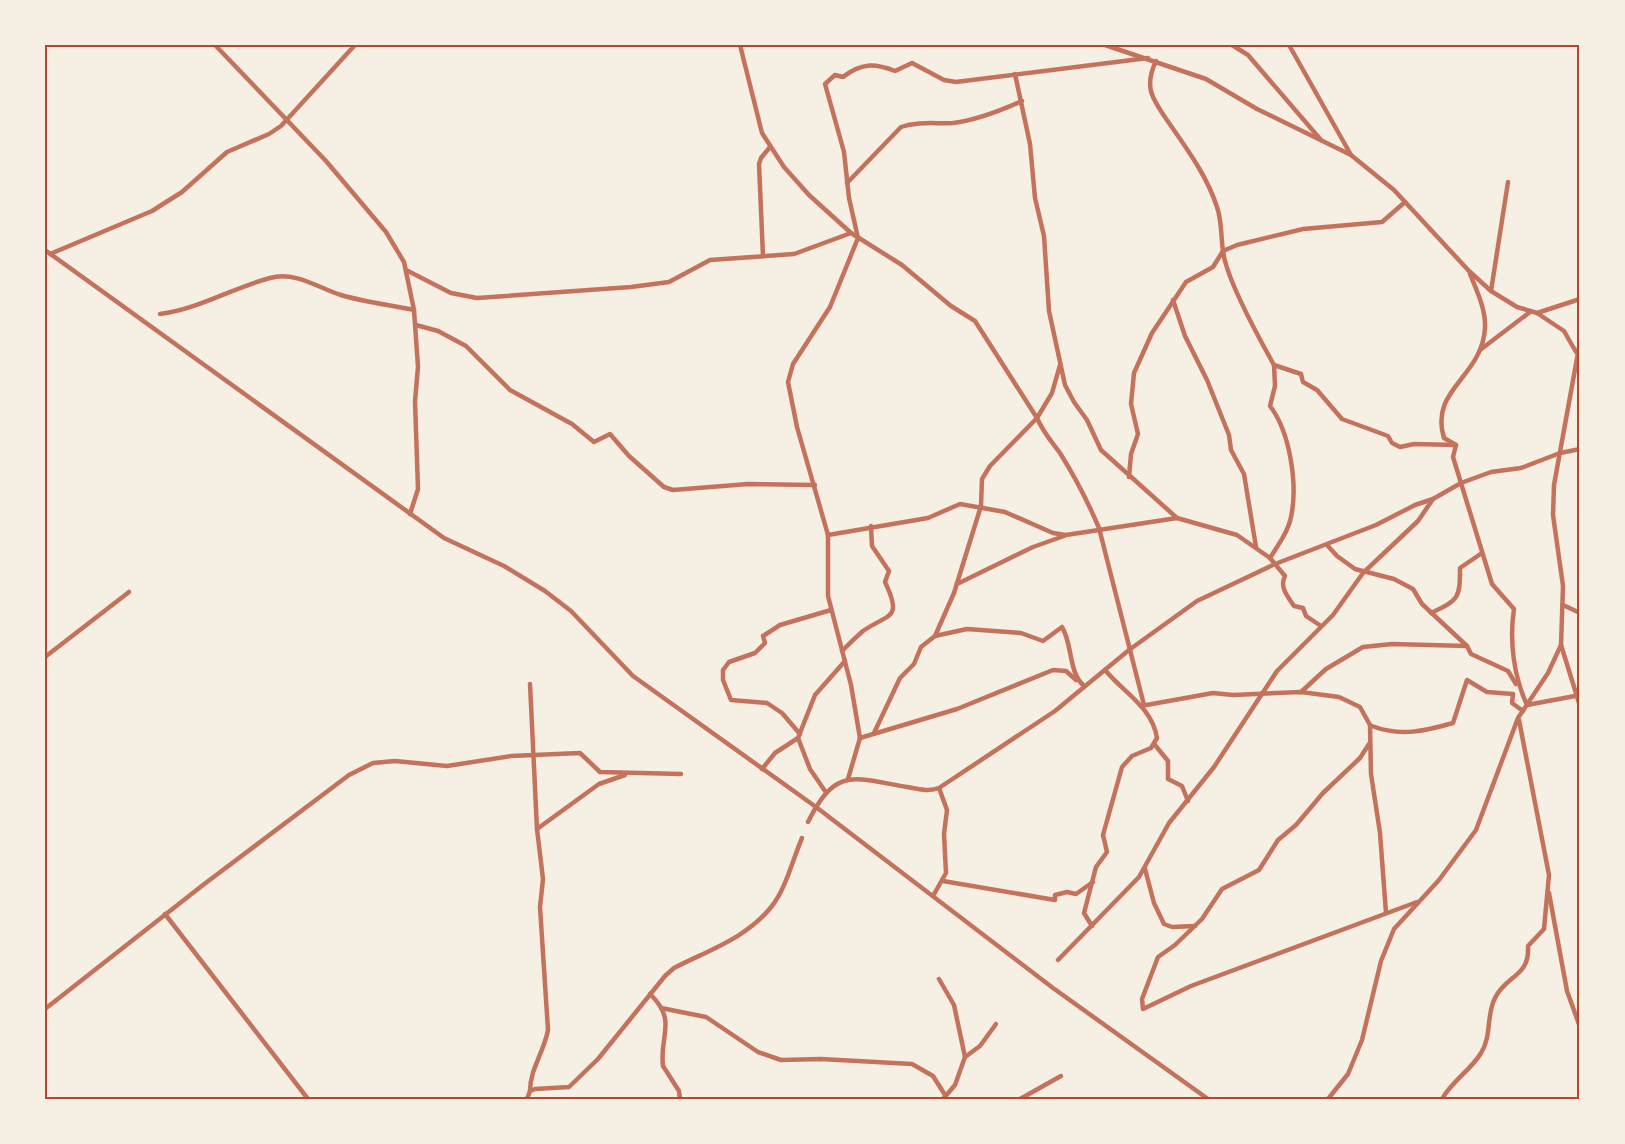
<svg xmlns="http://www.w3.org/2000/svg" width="1625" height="1144" font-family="'Open Sans',sans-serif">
	<rect width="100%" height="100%" fill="#f6efe4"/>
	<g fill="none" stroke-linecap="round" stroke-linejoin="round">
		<g stroke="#c5725c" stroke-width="4.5">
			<polyline points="215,45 326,161 386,232 404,262 414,310 418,367 415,401 418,489 410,514"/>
			<path d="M740,45L762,133L784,167L809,195L851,233L902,265L951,306L975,321L1037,418C1043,432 1051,441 1060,453C1075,477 1088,502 1099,528L1144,705"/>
			<polyline points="1105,45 1206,79 1257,109 1351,155 1394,190 1469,271 1491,291 1517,307 1537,313 1580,299"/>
			<polyline points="1232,45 1248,55 1321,140"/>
			<polyline points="1289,45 1351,155"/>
			<path d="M1156,61C1143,88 1153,100 1169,123C1187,149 1207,176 1217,207C1223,224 1220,243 1225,261C1232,288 1260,340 1274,365L1301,374L1303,382L1317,390L1342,419L1388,436L1392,443L1400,447L1414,444L1456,445"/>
			<path d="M1015,74L1030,144L1035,198L1044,236L1049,311L1065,385L1074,402L1087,420L1101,450L1177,518L1237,535L1270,558L1285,576C1279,587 1288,597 1294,606L1303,608L1306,616L1321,626"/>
			<path d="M847,183L901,127C918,121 936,124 953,123C977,120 1000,111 1022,101"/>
			<polyline points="45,250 444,538 504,566 545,591 571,611 633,676 816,807 1053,988 1208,1099"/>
			<polyline points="50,254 152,211 182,192 227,152 269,134 281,126 355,45"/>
			<polyline points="763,256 759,164 761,158 770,147"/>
			<polyline points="406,270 451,293 477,298 631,287 669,282 710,260 794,254 851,233"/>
			<path d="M1470,274C1477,291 1486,310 1485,328C1482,378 1429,389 1444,438L1456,445L1453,457L1492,584L1514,609C1509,641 1514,677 1527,705L1575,696"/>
			<polyline points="1491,291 1508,182"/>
			<polyline points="1173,300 1185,336 1207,380 1229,435 1231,450 1244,474 1256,547"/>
			<polyline points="1537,313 1564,331 1576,352"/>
			<path d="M160,314C199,309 232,288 270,278C296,271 318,288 341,295C364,302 390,305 414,310"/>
			<polyline points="416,325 438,331 466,346 510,390 572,424 594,442 610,434 629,456 664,487 673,490 748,484 815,485"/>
			<polyline points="1580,342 1554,485 1553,515 1563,586 1561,645 1580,706"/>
			<polyline points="1480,350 1530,312"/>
			<polyline points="1129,477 1131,454 1138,434 1131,404 1134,373 1152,333 1186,282 1213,267 1223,251 1237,245 1303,229 1382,222 1405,202"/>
			<polyline points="828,535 928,518 960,504 1005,512 1053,533 1066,535 1177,518"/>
			<polyline points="1327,545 1337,556 1355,569 1394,579 1413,589 1422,604 1467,646 1471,654 1508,671 1516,684"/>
			<path d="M1270,558C1278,545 1288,532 1291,517C1298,484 1290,432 1270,406L1275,386L1274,365"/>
			<polyline points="957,584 1033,547 1064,536"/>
			<polyline points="1563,605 1580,613"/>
			<path d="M1431,613C1459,600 1460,598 1460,568L1482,553"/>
			<polyline points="935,636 954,593 981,506 982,479 990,466 1037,418 1052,393 1060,365"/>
			<path d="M842,651C849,644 856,637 863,631C889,613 903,620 885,582L889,571L872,546L871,526"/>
			<polyline points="45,657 129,592"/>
			<polyline points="1301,692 1326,669 1363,647 1392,644 1467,646"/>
			<polyline points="1141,706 1213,693 1233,695 1301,692 1339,697 1360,707 1370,725 1371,774 1380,833 1386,913"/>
			<path d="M1372,726C1400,737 1425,731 1453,723L1467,680L1487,692L1513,694L1512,703L1523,711"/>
			<path d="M874,733L900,678L914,664L921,647L935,636L967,629L1021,633L1043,641L1062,627C1073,645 1068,672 1084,686"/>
			<polyline points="800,734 782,713 767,703 731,700 723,680 723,670 729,662 755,653 765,643 763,636 780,625 831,610"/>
			<polyline points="798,738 810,769 825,791"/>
			<polyline points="860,738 957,709 1053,670 1066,671 1076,680"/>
			<polyline points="1369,744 1360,758 1323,793 1296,825 1278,840 1259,870 1222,889 1202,919 1175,945 1158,957 1142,999 1143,1009 1191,986 1417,902"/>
			<polyline points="1155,745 1168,761 1168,779 1182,786 1188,801"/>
			<polyline points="762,769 775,753 798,738 815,695 845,661"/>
			<path d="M848,779L860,738L851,685L828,596V535L797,427L788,382L793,364L830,307L858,238L849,198L844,152L825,84L835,75L843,77C861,63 874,63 895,71L912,63L944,80L956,82L1148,58"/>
			<path d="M808,822C836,766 853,778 907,787C918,789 929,792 939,788L1055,711L1129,650L1197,601L1275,564L1376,525L1415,505L1433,499L1461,483L1491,472L1521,468L1560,453L1580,449"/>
			<polyline points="537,829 599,784 625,775"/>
			<polyline points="1145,869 1154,903 1164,924 1172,927 1195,926"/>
			<polyline points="943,881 1055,900 1055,895 1067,892 1076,894 1093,882"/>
			<polyline points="1549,893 1567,991 1580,1027"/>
			<polyline points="933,896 946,873 944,834 947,810 939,788"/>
			<polyline points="165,914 308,1099"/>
			<path d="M1092,926L1084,913L1096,867L1107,852L1103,835L1122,767L1132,756L1151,748L1157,738C1152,707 1124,693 1105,670"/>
			<polyline points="1058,960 1139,877 1169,823 1214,767 1277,671 1333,615 1363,573 1418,521 1433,499"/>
			<polyline points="939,979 954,1005 965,1057"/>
			<path d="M650,994C678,1021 659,1035 663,1066L679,1091L680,1099"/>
			<polyline points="661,1008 706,1017 758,1052 781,1060 821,1059 912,1064 933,1076 945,1095"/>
			<polyline points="45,1009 203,885 349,775 373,763 395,761 447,766 511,756 580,753 600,772 681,774"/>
			<path d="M530,1091C530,1069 544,1052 548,1030L540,907L543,879L537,829L530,684"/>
			<path d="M527,1099L530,1091L535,1089L569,1087L598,1059L665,976L674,968C709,950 747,938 772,906C786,888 793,859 802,838"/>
			<polyline points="943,1099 955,1085 965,1057 980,1046 996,1024"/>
			<polyline points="1020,1099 1061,1076"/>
			<polyline points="1328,1099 1348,1074 1362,1040 1381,961 1394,929 1439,880 1476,830 1518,718 1548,673 1561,645"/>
			<path d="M1442,1099C1452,1081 1471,1070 1481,1053C1492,1036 1486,1015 1495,998C1506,975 1530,977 1528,946L1544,929L1549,875L1519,720"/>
		</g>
	</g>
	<rect width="1625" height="1144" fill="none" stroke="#f6efe4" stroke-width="93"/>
	<rect x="46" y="46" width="1532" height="1052" fill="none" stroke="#b5482f" stroke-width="2"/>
</svg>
